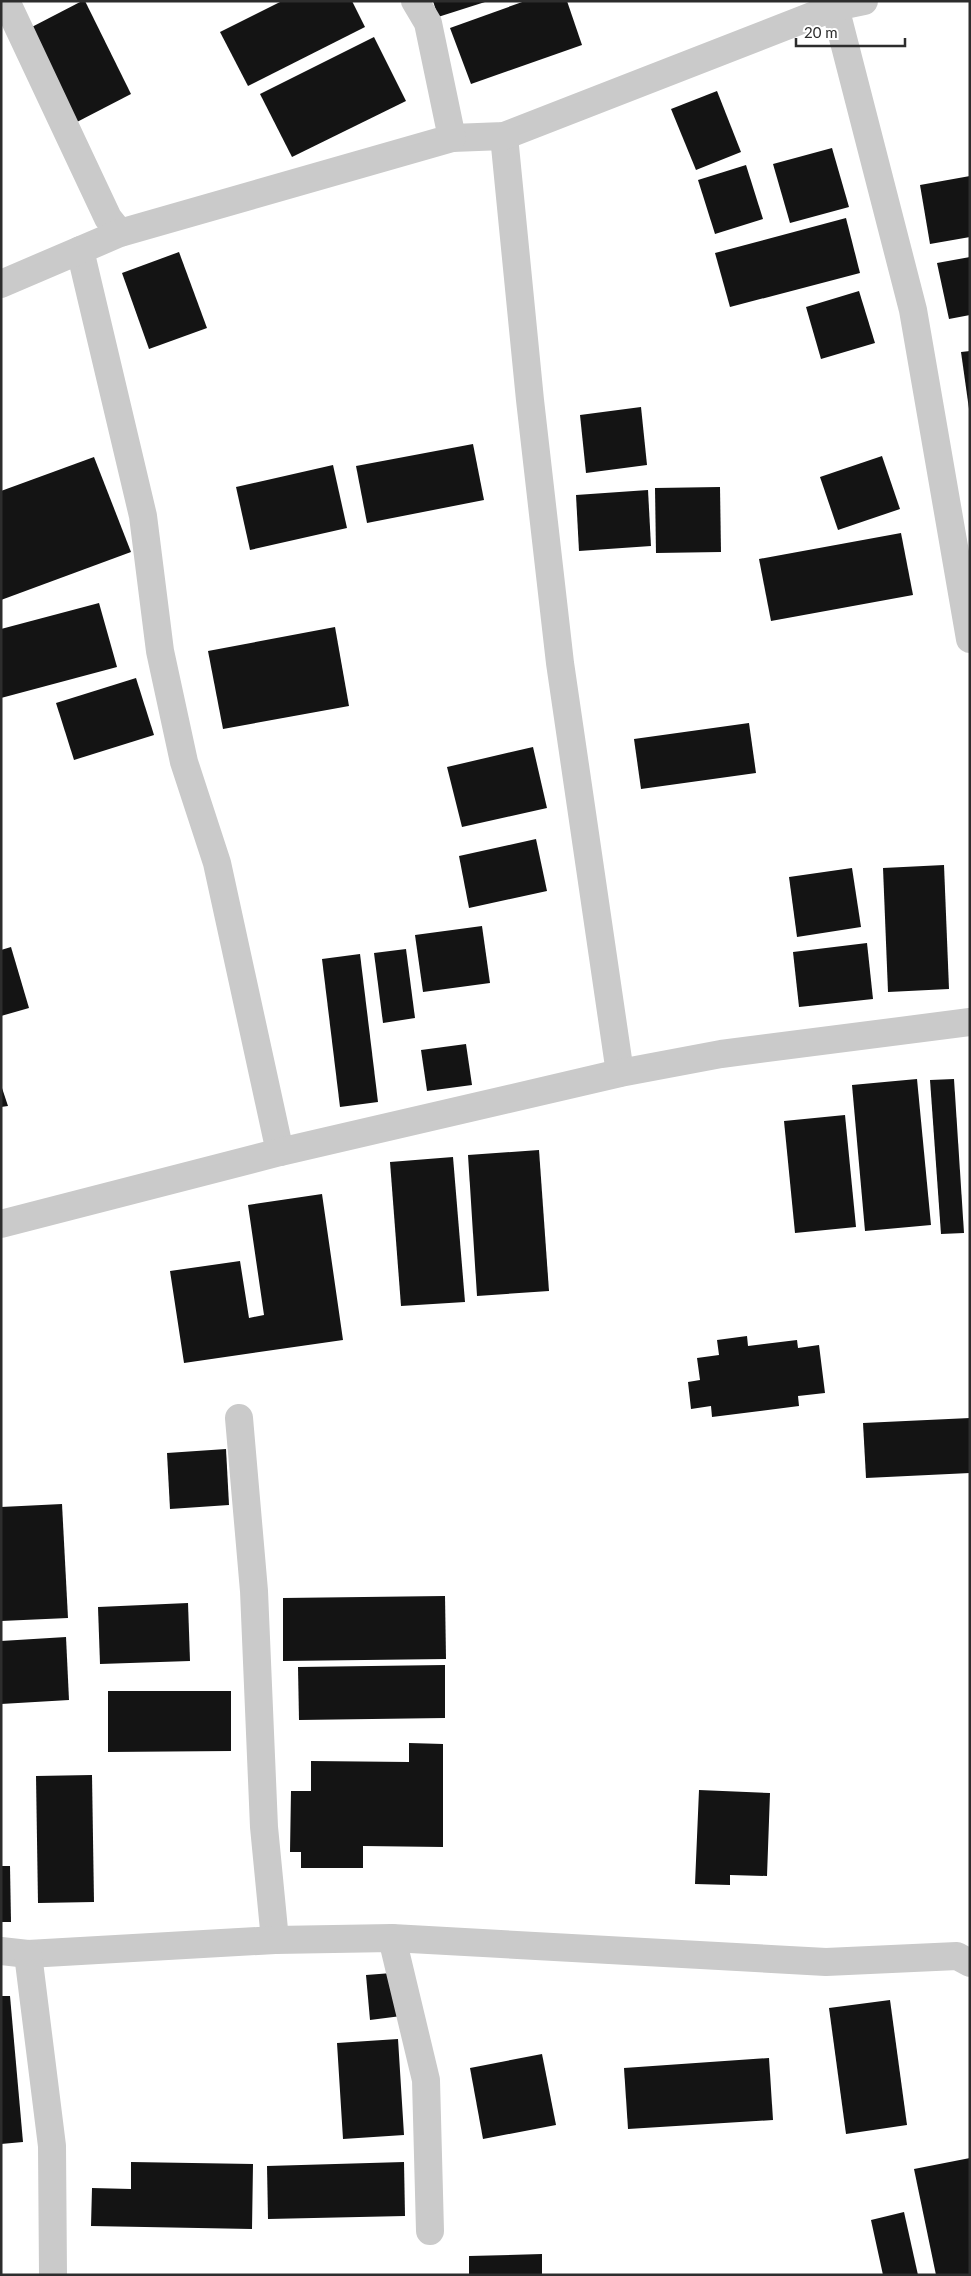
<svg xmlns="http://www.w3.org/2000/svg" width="971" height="2276" font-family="Lato,sans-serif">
	<rect width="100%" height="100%" fill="#fff"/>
	<g fill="#141414">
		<polygon points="82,1 85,1 131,94 75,123 28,29"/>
		<polygon points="282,1 352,1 365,27 248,86 220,32"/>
		<polygon points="433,1 484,1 485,2 438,17"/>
		<polygon points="525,1 567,1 582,45 471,84 450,28"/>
		<polygon points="374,37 406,101 292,157 260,94"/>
		<polygon points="717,91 741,152 696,170 671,109"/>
		<polygon points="832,148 849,207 790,223 773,164"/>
		<polygon points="746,165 763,219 715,234 698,180"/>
		<polygon points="970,176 970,237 930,244 920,185"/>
		<polygon points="846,218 860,273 730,307 715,253"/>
		<polygon points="179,252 207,328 149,349 122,273"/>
		<polygon points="970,257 970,315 949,319 937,263"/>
		<polygon points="859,291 875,343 821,359 806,307"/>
		<polygon points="970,351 970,409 969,409 961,352"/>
		<polygon points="641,407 647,465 586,473 580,415"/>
		<polygon points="473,444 484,500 367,523 356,466"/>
		<polygon points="882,456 900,509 838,530 820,477"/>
		<polygon points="94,457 131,552 1,600 1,491"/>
		<polygon points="333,465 347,528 250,550 236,487"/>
		<polygon points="720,487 721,552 656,553 655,488"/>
		<polygon points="648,490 651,546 579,551 576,495"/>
		<polygon points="901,533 913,595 771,621 759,559"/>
		<polygon points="99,603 117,667 1,698 1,629"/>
		<polygon points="335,627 349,706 223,729 208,651"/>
		<polygon points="136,678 154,735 74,760 56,703"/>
		<polygon points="749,723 756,773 641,789 634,739"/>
		<polygon points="533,747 547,808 462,827 447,767"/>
		<polygon points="536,839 547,891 469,908 459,856"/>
		<polygon points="944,865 949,989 888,992 883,868"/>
		<polygon points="852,868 861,927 797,937 789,877"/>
		<polygon points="482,926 490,983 423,992 415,935"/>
		<polygon points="867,943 873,999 799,1007 793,952"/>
		<polygon points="11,947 29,1008 1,1016 1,950"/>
		<polygon points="406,949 415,1018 383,1023 374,953"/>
		<polygon points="360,954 378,1102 340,1107 322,959"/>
		<polygon points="466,1044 472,1085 427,1091 421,1050"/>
		<polygon points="917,1079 931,1225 865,1231 852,1085"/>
		<polygon points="954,1079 964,1233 941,1234 930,1080"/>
		<polygon points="1,1085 8,1106 1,1107"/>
		<polygon points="845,1115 856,1227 795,1233 784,1121"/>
		<polygon points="539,1150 549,1291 477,1296 468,1155"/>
		<polygon points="453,1157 465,1302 401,1306 390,1162"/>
		<polygon points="322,1194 343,1340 184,1363 170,1271 240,1261 249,1318 264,1315 248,1205"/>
		<polygon points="747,1336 748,1346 797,1340 798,1348 819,1345 825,1393 798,1396 799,1406 712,1417 711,1406 691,1409 688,1382 700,1380 697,1358 719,1355 717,1340"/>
		<polygon points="970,1418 970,1473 866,1478 863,1423"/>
		<polygon points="226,1449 229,1505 170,1509 167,1453"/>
		<polygon points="62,1504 68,1618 1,1621 1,1507"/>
		<polygon points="445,1596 446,1659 283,1661 283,1598"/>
		<polygon points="188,1603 190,1661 100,1664 98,1607"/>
		<polygon points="66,1637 69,1700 1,1704 1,1641"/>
		<polygon points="445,1665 445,1718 299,1720 298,1667"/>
		<polygon points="108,1691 231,1691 231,1751 108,1752"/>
		<polygon points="409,1743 443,1744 443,1847 363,1846 363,1868 301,1868 301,1852 290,1852 291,1791 311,1791 311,1761 409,1762"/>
		<polygon points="92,1775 94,1902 38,1903 36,1776"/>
		<polygon points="699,1790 770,1793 767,1876 730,1875 730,1885 695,1884"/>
		<polygon points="1,1866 10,1866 11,1922 1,1922"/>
		<polygon points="405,1972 409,2015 370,2020 366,1975"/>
		<polygon points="1,1996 10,1996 23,2142 1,2144"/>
		<polygon points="890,2000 907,2125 846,2134 829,2008"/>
		<polygon points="398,2039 404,2135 343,2139 337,2043"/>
		<polygon points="542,2054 556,2125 483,2139 470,2068"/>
		<polygon points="769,2058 773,2120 628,2129 624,2068"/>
		<polygon points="970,2158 970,2275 936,2275 914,2169"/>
		<polygon points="131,2162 253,2164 252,2229 91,2226 92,2188 131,2189"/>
		<polygon points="404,2162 405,2216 268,2219 267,2166"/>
		<polygon points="904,2212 918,2275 883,2275 871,2220"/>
		<polygon points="542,2254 542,2275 469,2275 469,2256"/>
	</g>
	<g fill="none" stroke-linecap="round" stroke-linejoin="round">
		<g stroke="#cacaca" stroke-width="28">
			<polyline points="6,1 108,218 120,233"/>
			<polyline points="830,1 835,7 913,310 970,639"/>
			<polyline points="504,136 530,400 560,663 620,1073"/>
			<polyline points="452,138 504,136 835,7 864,1"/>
			<polyline points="80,250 143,516 160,651 184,762 217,863 280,1152"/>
			<polyline points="1,284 120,233 452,138 428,23 415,1"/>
			<polyline points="1,1224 280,1152 620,1073 721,1054 970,1022"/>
			<polyline points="239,1418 254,1591 264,1827 275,1940"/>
			<polyline points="392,1938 426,2080 430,2231"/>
			<polyline points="1,1951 28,1954 275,1940 392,1938 826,1962 957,1956 970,1963"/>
			<polyline points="28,1954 52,2146 53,2275"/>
		</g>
	</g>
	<rect width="971" height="2276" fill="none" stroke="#2d2d2d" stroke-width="5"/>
	<path d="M796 38v8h109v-8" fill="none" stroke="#2d2d2d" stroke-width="2.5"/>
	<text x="804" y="38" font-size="15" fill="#2d2d2d" stroke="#ffffff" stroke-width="4" paint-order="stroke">20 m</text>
</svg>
